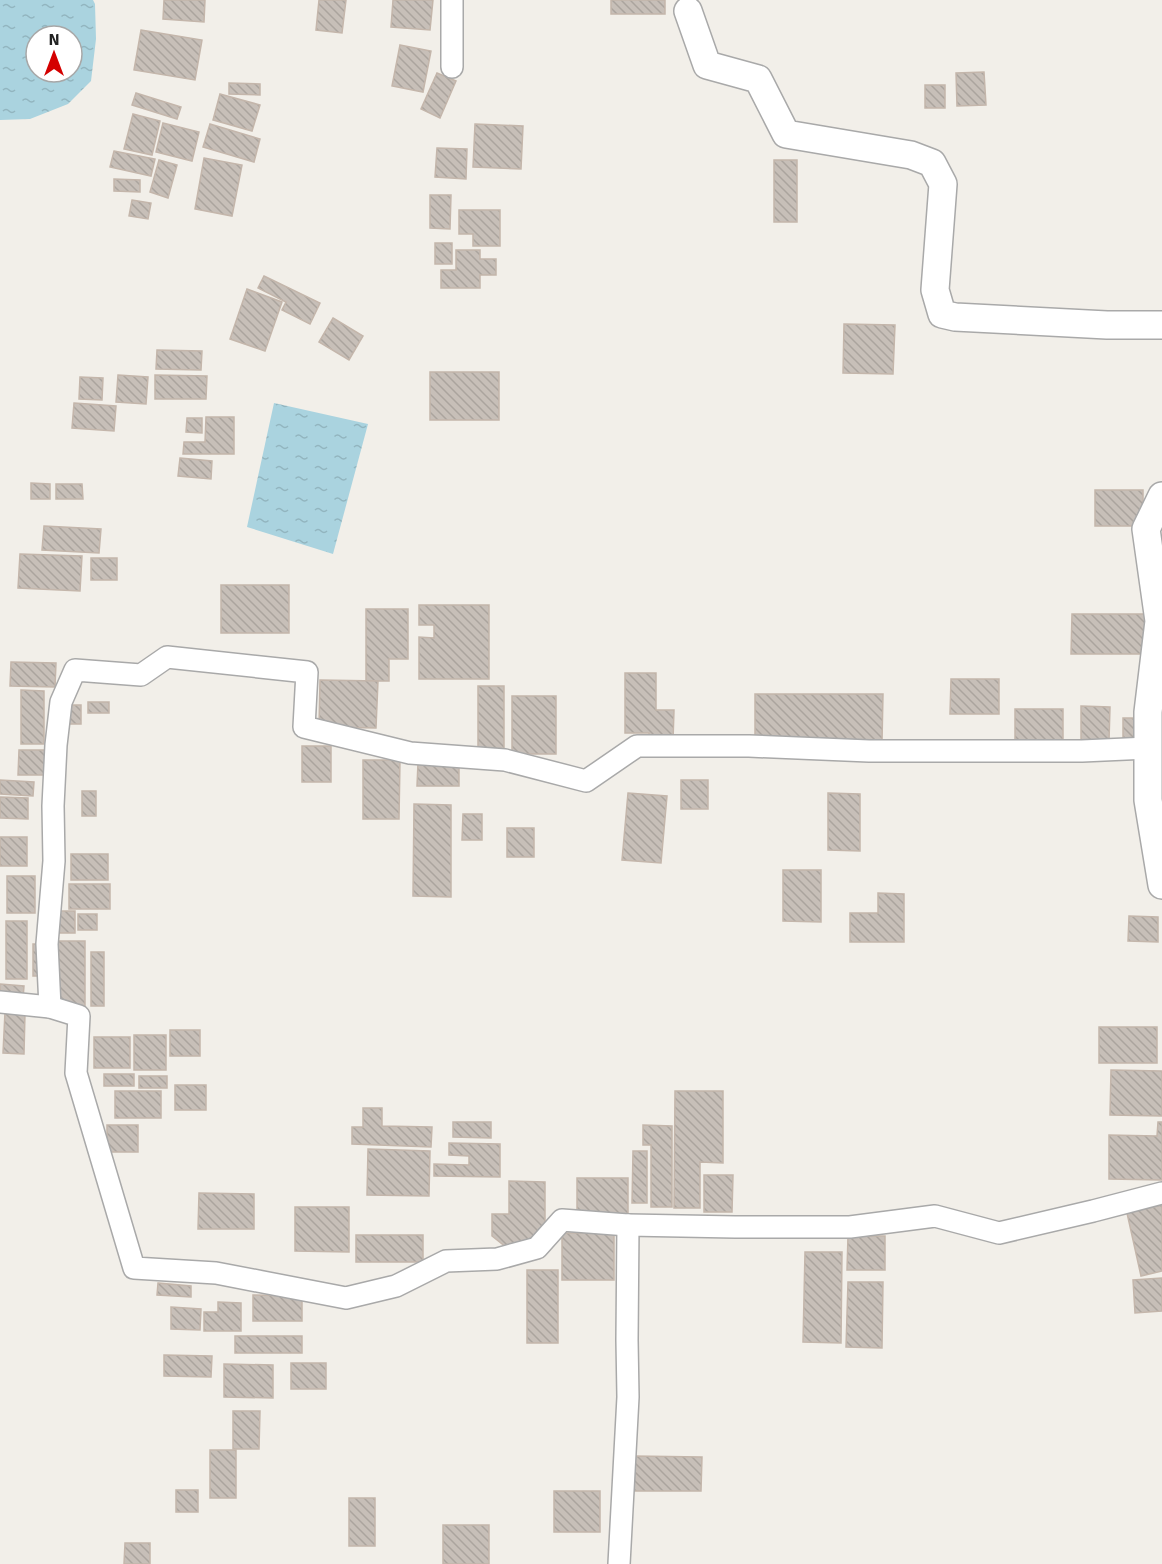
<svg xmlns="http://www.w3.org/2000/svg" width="1162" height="1564" font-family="Signika,sans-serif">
	<defs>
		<pattern id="water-ripples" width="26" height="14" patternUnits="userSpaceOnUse" patternTransform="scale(1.5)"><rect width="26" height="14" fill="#aad3df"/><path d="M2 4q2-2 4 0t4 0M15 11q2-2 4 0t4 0" fill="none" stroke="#92b5bf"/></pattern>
		<pattern id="building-back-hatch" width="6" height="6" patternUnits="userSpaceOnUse" patternTransform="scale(1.5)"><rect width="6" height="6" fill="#c7bfb8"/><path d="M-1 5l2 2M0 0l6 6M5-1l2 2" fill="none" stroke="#aba49e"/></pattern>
	</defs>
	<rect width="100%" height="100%" fill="#f2efe9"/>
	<g fill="url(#water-ripples)" fill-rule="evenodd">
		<path d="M0,0H93L95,4L96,39L91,81L68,104L30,119L0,120ZM36,36H72V72H36Z"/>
		<polygon points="274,403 368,424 333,554 247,527"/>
	</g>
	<g fill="url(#building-back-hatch)" stroke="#c4b6ab" stroke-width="1.5">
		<polygon points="164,0 205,0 204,22 163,19"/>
		<polygon points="319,0 346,0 342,33 316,30"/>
		<polygon points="393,0 433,0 430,30 391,27"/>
		<rect x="611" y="0" width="54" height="14"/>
		<polygon points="141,30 202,40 195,80 134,70"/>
		<polygon points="400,45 431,51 423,92 392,86"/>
		<polygon points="984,72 986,105 957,106 956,73"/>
		<polygon points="437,73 456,81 440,118 421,109"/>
		<polygon points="229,83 260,84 260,95 229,94"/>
		<rect x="925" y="85" width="20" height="23"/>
		<polygon points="136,93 181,107 177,119 132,105"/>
		<polygon points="220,94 260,105 252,131 213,120"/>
		<polygon points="133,114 160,121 152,155 124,149"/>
		<polygon points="163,123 199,132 192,161 156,152"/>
		<polygon points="210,124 260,139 254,162 203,147"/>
		<polygon points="475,124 523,126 521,169 473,167"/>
		<polygon points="437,148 467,149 466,179 435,177"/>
		<polygon points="114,151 155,159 151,176 110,167"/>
		<polygon points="204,158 242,165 232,216 195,209"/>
		<polygon points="159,160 177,165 168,198 150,192"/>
		<rect x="774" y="160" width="23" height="62"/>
		<polygon points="114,179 140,180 140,192 114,191"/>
		<polygon points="430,195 451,195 450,229 430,228"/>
		<polygon points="132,200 151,203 148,219 129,216"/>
		<polygon points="459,210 500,210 500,246 473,246 473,234 459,234"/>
		<rect x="435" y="243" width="17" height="21"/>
		<polygon points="456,250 480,250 480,259 496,259 496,275 480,275 480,288 441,288 441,270 456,270"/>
		<polygon points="264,276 320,303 310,324 282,310 286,302 258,288"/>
		<polygon points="247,289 282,302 265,351 230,339"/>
		<polygon points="333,318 363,336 349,360 319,342"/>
		<polygon points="844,324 895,325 893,374 843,373"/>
		<polygon points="157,350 202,351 201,370 156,369"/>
		<rect x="430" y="372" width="69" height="48"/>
		<polygon points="118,375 148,377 146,404 116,402"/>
		<polygon points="155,375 207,376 206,399 155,399"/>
		<polygon points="80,377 103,378 102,400 79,399"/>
		<polygon points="74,403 116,406 114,431 72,428"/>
		<polygon points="206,417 234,417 234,454 183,454 184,442 205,442"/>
		<polygon points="187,418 202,418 202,433 186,432"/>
		<polygon points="180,458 212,461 211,479 178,476"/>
		<polygon points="31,483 50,484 50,499 31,499"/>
		<polygon points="56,484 82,484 83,499 56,499"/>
		<rect x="1095" y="490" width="48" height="36"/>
		<polygon points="44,526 101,529 99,553 42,550"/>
		<polygon points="20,554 82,556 80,591 18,588"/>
		<rect x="91" y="558" width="26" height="22"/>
		<rect x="221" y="585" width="68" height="48"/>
		<polygon points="419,605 489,605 489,679 419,679 419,637 434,638 434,625 419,625"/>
		<polygon points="366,609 408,609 408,659 389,659 389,681 366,681"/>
		<polygon points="1072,614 1145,614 1145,654 1071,654"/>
		<polygon points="11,662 56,663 55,687 10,686"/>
		<polygon points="625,673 656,673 656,710 674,710 673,741 649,741 649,733 625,733"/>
		<polygon points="951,679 999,679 999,714 950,714"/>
		<polygon points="320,680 378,681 376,728 319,727"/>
		<polygon points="478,686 504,686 504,749 478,748"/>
		<polygon points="21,690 44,691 44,744 21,744"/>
		<polygon points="755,694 883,694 882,742 755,741"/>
		<rect x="512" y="696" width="44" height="58"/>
		<rect x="88" y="702" width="21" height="11"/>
		<rect x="65" y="705" width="16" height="19"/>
		<polygon points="1081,706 1110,707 1109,741 1081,741"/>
		<rect x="1015" y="709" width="48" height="36"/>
		<rect x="1123" y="718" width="19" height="26"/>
		<rect x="302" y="746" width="29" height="36"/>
		<polygon points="19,750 45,750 45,775 18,775"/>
		<polygon points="363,760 400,760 399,819 363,819"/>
		<polygon points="418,763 459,764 459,786 417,786"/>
		<polygon points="0,780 34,782 33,796 0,794"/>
		<rect x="681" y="780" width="27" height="29"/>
		<rect x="82" y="791" width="14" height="25"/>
		<polygon points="628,793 667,796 661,863 622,860"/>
		<polygon points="828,793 860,794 860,851 828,850"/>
		<polygon points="0,797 28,798 28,819 0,818"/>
		<polygon points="414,804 451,805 451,897 413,896"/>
		<polygon points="463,814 482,814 482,840 462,840"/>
		<rect x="507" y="828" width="27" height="29"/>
		<rect x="0" y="837" width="27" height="29"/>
		<rect x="71" y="854" width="37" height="26"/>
		<polygon points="783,870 821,870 821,922 783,921"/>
		<rect x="7" y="876" width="28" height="37"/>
		<rect x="69" y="884" width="41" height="25"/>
		<polygon points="878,893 904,894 904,942 850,942 850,913 878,913"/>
		<rect x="57" y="911" width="18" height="22"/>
		<rect x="78" y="914" width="19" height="16"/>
		<polygon points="1129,916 1158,917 1158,942 1128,941"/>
		<rect x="6" y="921" width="21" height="58"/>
		<rect x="53" y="941" width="32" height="65"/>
		<rect x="33" y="944" width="10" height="32"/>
		<rect x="91" y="952" width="13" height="54"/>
		<polygon points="0,984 24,986 23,999 0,997"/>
		<polygon points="5,1012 25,1013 24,1054 3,1053"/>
		<rect x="1099" y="1027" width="58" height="36"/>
		<rect x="170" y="1030" width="30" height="26"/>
		<rect x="134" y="1035" width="32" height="35"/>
		<rect x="94" y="1037" width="36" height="31"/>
		<polygon points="1111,1070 1162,1071 1162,1116 1110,1115"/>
		<rect x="104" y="1074" width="30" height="12"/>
		<rect x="139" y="1076" width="28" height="12"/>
		<rect x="175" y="1085" width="31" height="25"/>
		<rect x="115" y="1091" width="46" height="27"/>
		<polygon points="675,1091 723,1091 723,1163 700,1162 700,1208 674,1208"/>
		<polygon points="363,1108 382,1108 382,1126 432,1127 431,1147 352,1144 352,1127 363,1127"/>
		<polygon points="453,1122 491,1122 491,1138 453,1137"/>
		<polygon points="1158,1122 1162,1122 1162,1180 1109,1179 1109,1135 1157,1136"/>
		<rect x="107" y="1125" width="31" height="27"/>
		<polygon points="643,1125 672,1126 672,1207 651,1207 651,1145 643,1145"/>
		<polygon points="449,1143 500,1144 500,1177 434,1176 434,1164 469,1165 469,1156 449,1155"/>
		<polygon points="368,1149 430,1151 429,1196 367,1195"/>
		<polygon points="633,1151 647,1151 647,1203 632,1203"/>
		<polygon points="704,1175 733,1175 732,1212 704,1212"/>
		<rect x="577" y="1178" width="51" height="39"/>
		<polygon points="509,1181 545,1182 545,1236 512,1252 492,1236 492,1214 509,1214"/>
		<polygon points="199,1193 254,1194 254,1229 198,1229"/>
		<polygon points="1162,1205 1162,1271 1141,1276 1127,1213"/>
		<polygon points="295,1207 349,1207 349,1252 295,1251"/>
		<rect x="562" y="1233" width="52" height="47"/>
		<rect x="356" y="1235" width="67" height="27"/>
		<polygon points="848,1236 885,1236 885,1270 847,1270"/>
		<polygon points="805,1252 842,1252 841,1343 803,1342"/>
		<rect x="527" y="1270" width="31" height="73"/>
		<polygon points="1162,1278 1162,1311 1135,1313 1133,1280"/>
		<polygon points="848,1282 883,1282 882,1348 846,1347"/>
		<polygon points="158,1283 191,1286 191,1297 157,1295"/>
		<polygon points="253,1295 302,1296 302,1321 253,1321"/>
		<polygon points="218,1302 241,1303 241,1331 204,1331 204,1312 218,1312"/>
		<polygon points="171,1307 201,1309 200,1330 171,1329"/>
		<rect x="235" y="1336" width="67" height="17"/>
		<polygon points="164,1355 212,1356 211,1377 164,1376"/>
		<rect x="291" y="1363" width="35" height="26"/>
		<polygon points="224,1364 273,1365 273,1398 224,1397"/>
		<polygon points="233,1411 260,1411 259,1449 233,1449"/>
		<rect x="210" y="1450" width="26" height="48"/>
		<polygon points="633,1456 702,1457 701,1491 632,1491"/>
		<rect x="176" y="1490" width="22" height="22"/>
		<rect x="554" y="1491" width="46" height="41"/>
		<rect x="349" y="1498" width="26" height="48"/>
		<rect x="443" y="1525" width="46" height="39"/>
		<polygon points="125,1543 150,1543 150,1564 124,1564"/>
	</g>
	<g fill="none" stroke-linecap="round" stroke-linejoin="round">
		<defs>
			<g id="minor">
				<polyline points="452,67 452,0"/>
				<polyline points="0,1002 50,1007 79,1016 76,1073 134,1268 216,1273 346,1298 396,1286 446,1261 497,1259 537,1248 562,1220 628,1225"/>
				<polyline points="50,1007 47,944 54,861 53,806 56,745 61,702 75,670 141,675 167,657 307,672 304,727 410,753 505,760 586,781 637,746 749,746 869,751 1082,751 1148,748"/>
				<polyline points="619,1564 628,1397 627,1340 628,1225 735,1227 850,1227 935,1216 999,1233 1093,1211 1162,1193"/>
			</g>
			<g id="tertiary">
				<polyline points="688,11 707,65 758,79 786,134 911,155 932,163 943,184 935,290 942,314 955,317 1107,325 1162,325"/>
				<polyline points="1162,496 1146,529 1159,621 1148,712 1148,800 1162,885"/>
			</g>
		</defs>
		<use href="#minor" stroke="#a9a9a9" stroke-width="24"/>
		<use href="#tertiary" stroke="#a9a9a9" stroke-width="30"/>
		<use href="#minor" stroke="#fff" stroke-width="21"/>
		<use href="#tertiary" stroke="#fff" stroke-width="27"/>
	</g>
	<g transform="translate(54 54)"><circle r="28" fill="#ffffff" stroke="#a7a7a7" stroke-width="1.5"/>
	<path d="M0-4.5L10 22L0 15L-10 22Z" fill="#d40000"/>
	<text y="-9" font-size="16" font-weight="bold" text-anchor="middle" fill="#222222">N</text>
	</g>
</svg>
